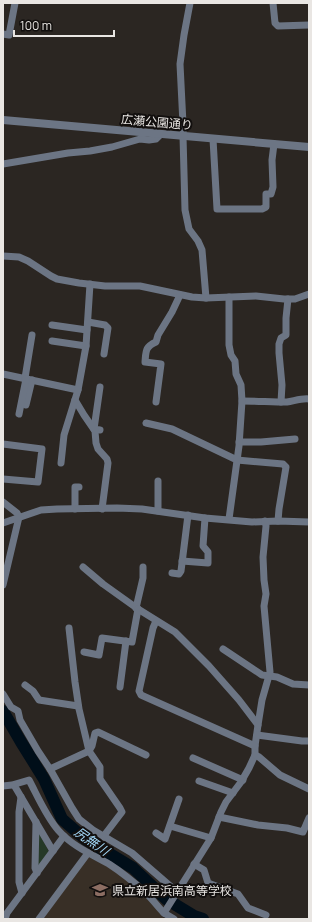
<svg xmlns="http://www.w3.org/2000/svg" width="312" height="922" font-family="Manrope,'Noto Sans JP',sans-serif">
	<rect width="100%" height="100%" fill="#2b2622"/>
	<polygon fill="#382f26" points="88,856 96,861 107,866 130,882 161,912 161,916 166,919 40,919"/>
	<polygon fill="#253927" points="39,833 49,852 38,866"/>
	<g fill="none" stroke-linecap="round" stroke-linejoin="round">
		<polyline stroke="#000e19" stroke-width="12" points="3,711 21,742 44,779 62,819 85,839 133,868 166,899 194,916 203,919"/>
		<g stroke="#6c7584" stroke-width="7">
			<polyline points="190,3 184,35 180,64 183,124 183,136 185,210 189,229 198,241 202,250 206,298"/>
			<polyline points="273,3 275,23 278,26 309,25"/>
			<polyline points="3,34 9,35 15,3"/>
			<polyline points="213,139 217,209 262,209 266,207 266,194 271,194 273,187 272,160 274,144"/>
			<polyline points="3,164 68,153 90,151 112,147 140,139 149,140 156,139 161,134"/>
			<polyline points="3,256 19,257 28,261 51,276 57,279 79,283 105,286 140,286 192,297 206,298 256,296 284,299 295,299 309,294"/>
			<polyline points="88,322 105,325 108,328 104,354"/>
			<polyline points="52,325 87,330"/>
			<polyline points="52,341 86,346"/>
			<polyline points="3,374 78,390"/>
			<polyline points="25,378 32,335"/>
			<polyline points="100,387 94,429 100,430"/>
			<polyline points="75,400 84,415 95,431 96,443 98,449 107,459 108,463 102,509"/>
			<path d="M242,401C257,401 272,402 287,402C294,401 302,398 309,399"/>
			<path d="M156,402L161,364L145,362C146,351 145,347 156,342L158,335L172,312L180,295"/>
			<polyline points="281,402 282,385 279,353 279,344 281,338 286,335 286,318 288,299"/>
			<polyline points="26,405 32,380"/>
			<polyline points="19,414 26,379"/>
			<polyline points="146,423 172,429 237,460 283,464 286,467 279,509 278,521"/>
			<polyline points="239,442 261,442 295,439"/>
			<polyline points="3,444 42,449 38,482 3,479"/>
			<polyline points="61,463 64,435 78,390 86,346 90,284"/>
			<polyline points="3,502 17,513 19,517 3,585"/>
			<polyline points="75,509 75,487 79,487"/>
			<polyline points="158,511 158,481"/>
			<polyline points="229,519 239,446 242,401 241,385 236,374 235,361 231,355 229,345 229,297"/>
			<polyline points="3,523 41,510 57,509 117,508 142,509 205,518 252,522 278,521 309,522"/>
			<polyline points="182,561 208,563 208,552 203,546 205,518"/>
			<polyline points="83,567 103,584 138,609 175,632 209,666 239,700 258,725 255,746 255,755 249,768 241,782 226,802 221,812 211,838 164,913 174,919"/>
			<polyline points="172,573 179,574 181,571 188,515"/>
			<polyline points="136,608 143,578 143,567"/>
			<polyline points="156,621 153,628 139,691 141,695 255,746"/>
			<polyline points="69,628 75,682 79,709 89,751 100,767 100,779 120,808 122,812 106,833 104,837"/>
			<polyline points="223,649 262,675 277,677 293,684 309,685"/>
			<polyline points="84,652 99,655 102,638 132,642 138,609"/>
			<polyline points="25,685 33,691 39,700 78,706"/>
			<polyline points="120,687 126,641"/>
			<polyline points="3,694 11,707 18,711 20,720 38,751 50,769 72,808 79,819 93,830 132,853 177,892"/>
			<polyline points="258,725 262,700 270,672 264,606 266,594 264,580 263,557 266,526 265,521"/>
			<polyline points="257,735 302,741 309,741"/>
			<polyline points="255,755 259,757 280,775 309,789"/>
			<polyline points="193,758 243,780"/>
			<polyline points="50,769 89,751 92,746 95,733 98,732 146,755"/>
			<polyline points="199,781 233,793"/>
			<polyline points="14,785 53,851"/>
			<path d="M3,786L12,785L29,780C38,797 46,816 58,830C72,846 91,854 109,864C123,873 135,883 147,894C153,900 158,907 164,913"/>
			<polyline points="21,797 19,812 19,882 22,893"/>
			<polyline points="219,817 258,825 287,828 303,832 309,818"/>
			<polyline points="36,822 35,868 37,873"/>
			<polyline points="170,826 211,838"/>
			<polyline points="156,833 165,839 179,799"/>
			<polyline points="194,864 204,870 208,883 238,894 248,908 266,915"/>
			<polyline points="5,919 7,913 64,836"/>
			<polyline points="39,919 88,853"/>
		</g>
		<polyline stroke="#6c7584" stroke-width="8" points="3,120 309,147"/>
	</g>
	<defs>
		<symbol id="school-bare" viewBox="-9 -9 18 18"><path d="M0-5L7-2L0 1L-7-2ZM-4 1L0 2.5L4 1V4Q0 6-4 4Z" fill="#8d6e63" stroke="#120f0e" stroke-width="2.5" paint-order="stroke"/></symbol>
	</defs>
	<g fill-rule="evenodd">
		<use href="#school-bare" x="89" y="879" width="22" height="22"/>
	</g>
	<g text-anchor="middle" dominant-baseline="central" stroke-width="4" stroke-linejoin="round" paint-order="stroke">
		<g font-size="12" fill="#e9e6e3" stroke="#120f0e">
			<text transform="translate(157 122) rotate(5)">広瀬公園通り</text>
		</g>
		<g font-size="12" fill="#e9e6e3" stroke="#120f0e" text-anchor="start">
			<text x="112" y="890">県立新居浜南高等学校</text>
		</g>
		<g font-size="13" font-style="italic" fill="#a3d8f8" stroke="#120f0e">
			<text transform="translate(92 841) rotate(35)">尻無川</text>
		</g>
	</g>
	<rect width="312" height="922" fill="none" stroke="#e9e6e3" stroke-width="8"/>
	<path d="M14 30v6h100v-6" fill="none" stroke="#e9e6e3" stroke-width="2"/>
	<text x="20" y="30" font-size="12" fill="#e9e6e3" stroke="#120f0e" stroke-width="3" paint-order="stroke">100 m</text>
</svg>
